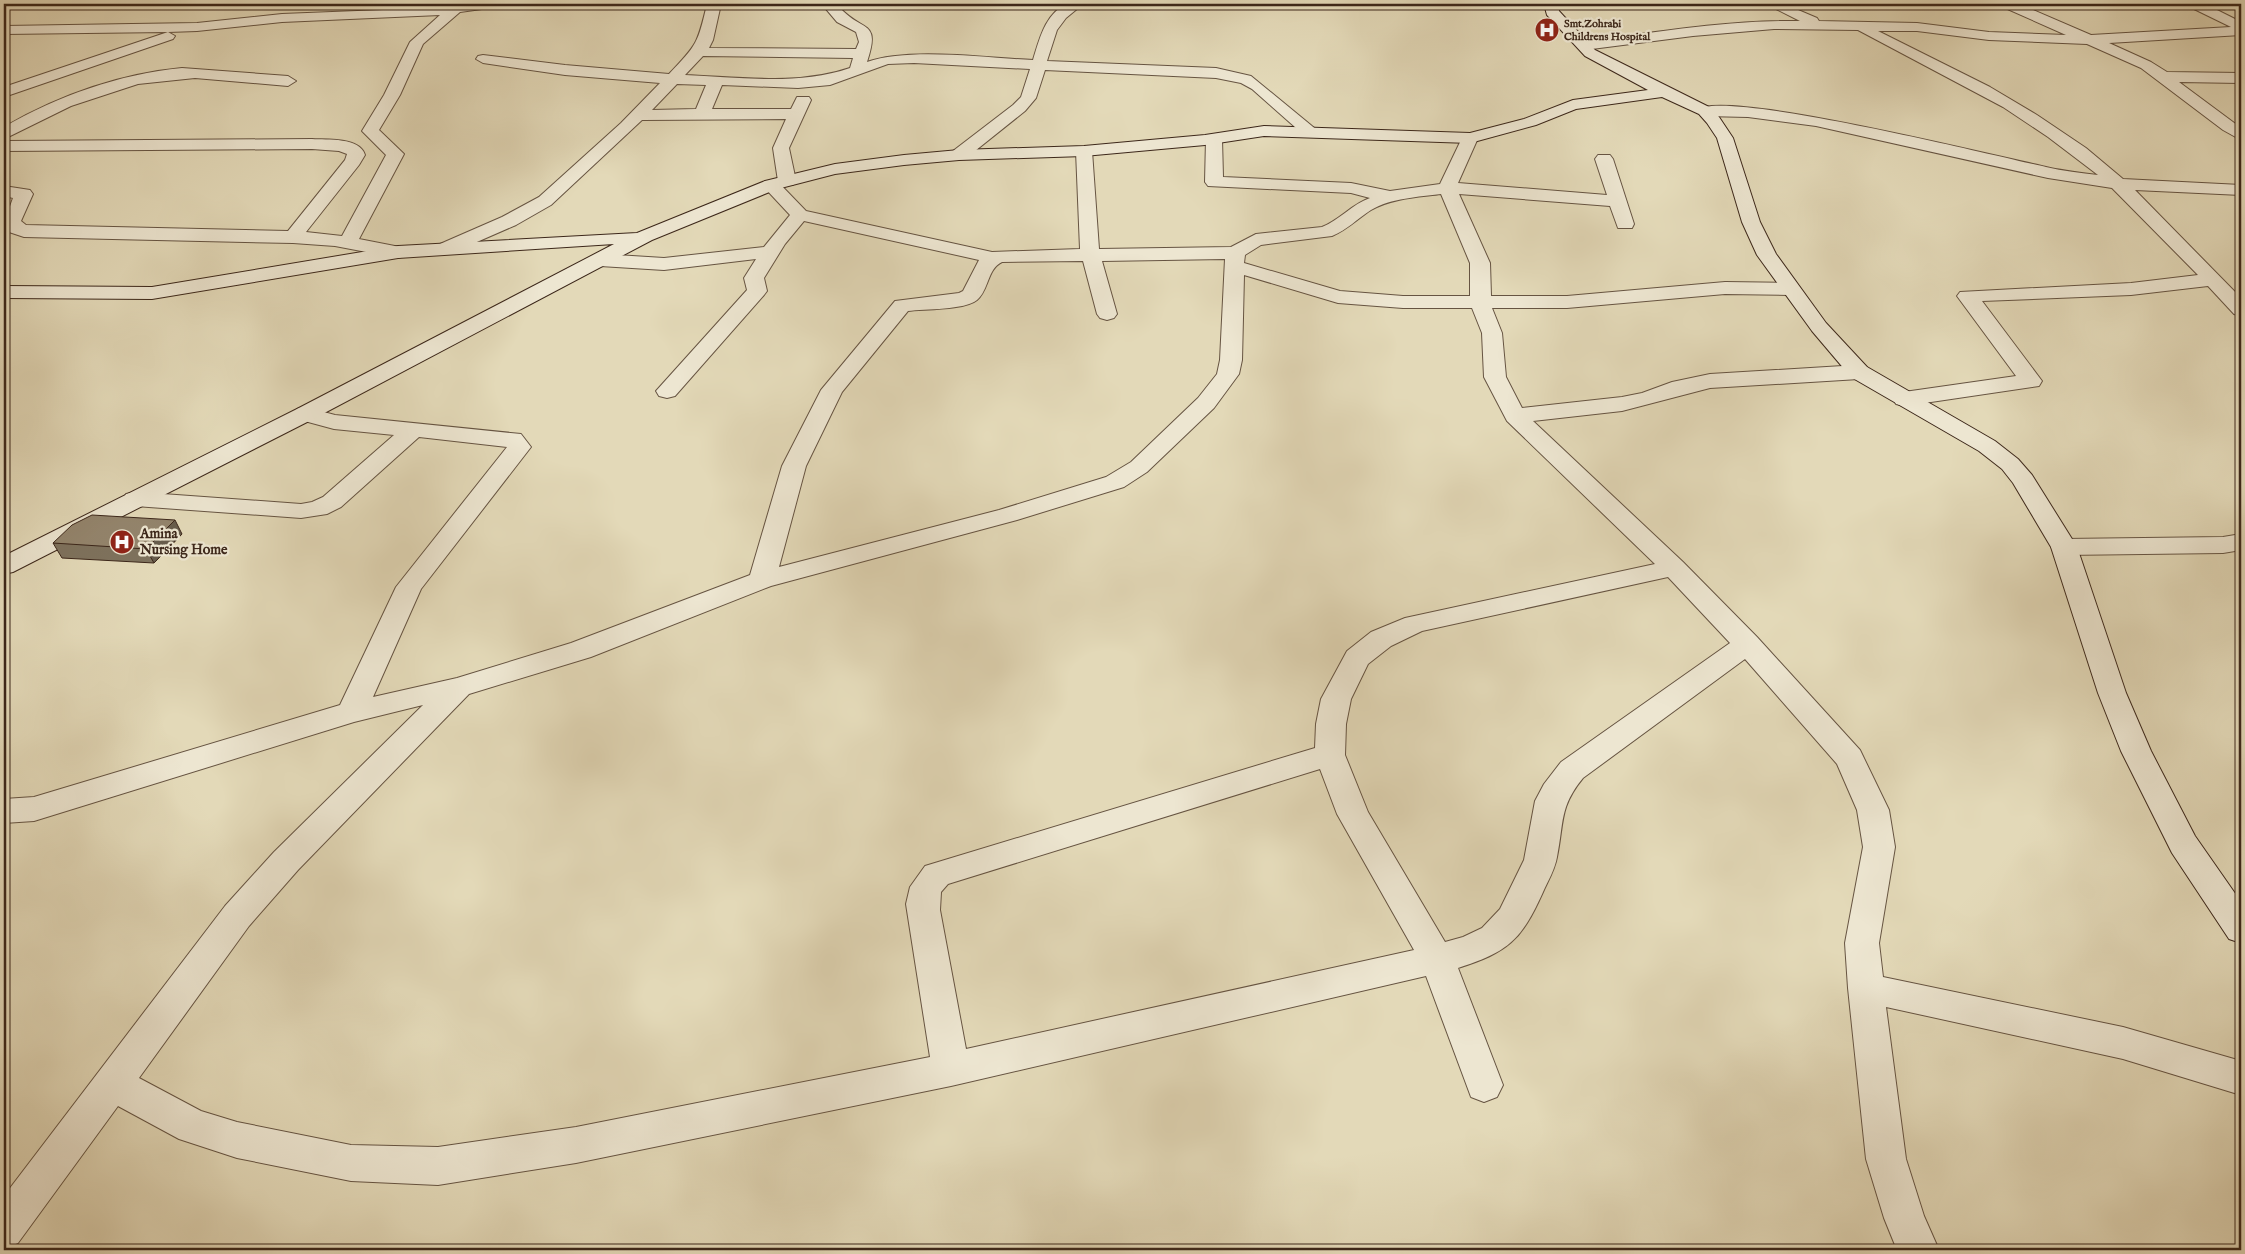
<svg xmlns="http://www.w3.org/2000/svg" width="2245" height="1254" font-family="'IM FELL English',serif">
	<rect width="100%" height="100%" fill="#e3d9b8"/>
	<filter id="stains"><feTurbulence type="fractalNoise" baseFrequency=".004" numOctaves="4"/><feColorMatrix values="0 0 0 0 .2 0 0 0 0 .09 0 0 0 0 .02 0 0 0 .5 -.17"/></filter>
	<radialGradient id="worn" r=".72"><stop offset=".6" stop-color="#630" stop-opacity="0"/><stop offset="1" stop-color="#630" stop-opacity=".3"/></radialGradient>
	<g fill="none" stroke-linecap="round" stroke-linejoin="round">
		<defs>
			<g id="street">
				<path d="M454,4H496L489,8L460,12L423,44L400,95L379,130L404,154L359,239L405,248L408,252L405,256L398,258L335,246L293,243L24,237L9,232L4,223L13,198L4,196V186L30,190L33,194L21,221L26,225L288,231L345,160L347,154L339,151L312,149L4,151V141L312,139C327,140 360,137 365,155L359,165L306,232L342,236L386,155L362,131L384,95L410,42L440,15L282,22L197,31L168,32L175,36L173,39L4,97V87L168,32L4,34V26L197,23L282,14L433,8Z"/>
				<path d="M707,4H721L713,40L709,48L856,49L859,42L856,32L837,22L826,9L827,4H841L840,8C863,33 881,19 867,62C909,47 986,58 1033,60C1039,41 1045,13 1067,4C1071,3 1078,4 1083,4L1066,18L1057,30L1047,61L1216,68L1251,76L1318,131L1316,135H1304L1252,89L1241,83L1216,78L1045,70L1036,98L1025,111L965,159H953L950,155L953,151L1013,105L1021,97L1030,69L914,63L888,64L830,85L798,88L722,85L712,109H791L797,97H809L811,100L789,148L796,181L793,185H781L778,181L773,148L786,119L642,120L551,205L516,225L454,252H440L437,248L440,244L502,217L539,197L621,123L660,83L565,75L483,63L476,59L478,56L483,55L565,65L669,74C697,45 698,43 707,4ZM703,56L853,58L850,68C798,86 739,77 685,75ZM677,84L706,85L696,109L652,110Z"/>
				<path d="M1766,4H1784L1817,18L1819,21L1917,23L1989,32L2066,35L2003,7L2001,4H2019L2091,35L2231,27L2190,7L2188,4H2205L2241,22V35L2109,43L2151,62L2167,72L2241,73V83L2179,82L2241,128V140L2223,130L2141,68L2087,44L1989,40L1917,31H1878L1990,87L2037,115L2086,148L2123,179L2241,185V195L2135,190L2241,298V316L2234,314L2208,286L2131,295L1982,301L2042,381L2039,386L1904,406L1896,404L1893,399L1896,394L1904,392L2016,376L1957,296L1960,292L2131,283L2198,275L2112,188L2048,178L1816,126L1748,117L1705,116L1697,111C1714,86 2004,158 2046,167C2063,171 2081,173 2098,175L2048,137L2003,107L1858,30L1774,29L1693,36L1584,50L1577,46L1584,42C1656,32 1728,20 1800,21Z"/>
				<path d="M182,68L288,76L296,81L288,86L195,78L138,84L71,106L4,139V127C58,96 119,74 182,68Z"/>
				<path d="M1470,133L1476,134L1478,138L1458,183L1607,195L1595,159L1598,155H1610L1613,159L1634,224L1632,228H1618L1610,206L1459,194L1490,263L1491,296H1567L1725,282L1789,283L1796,285L1799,289L1796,293L1789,295L1725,294L1567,308H1492L1502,333L1506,377L1522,408L1622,397L1642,393L1672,382L1710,374L1859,365L1867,367L1870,372L1867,377L1859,379L1710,388L1622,411L1533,421L1683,562L1757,637L1860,750L1889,810L1895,847L1879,943L1883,977L2123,1027L2241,1061V1095L2123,1059L1886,1007L1906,1159L1924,1216L1939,1250H1897L1884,1218L1866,1159L1848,988L1845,943L1863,847L1857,810L1837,764L1745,659L1583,778C1559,807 1564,823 1557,857C1555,869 1548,881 1543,892C1521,941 1508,952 1458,968L1503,1085L1497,1097L1484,1102L1471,1097L1426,976L951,1086L576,1163L438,1185L351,1181L237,1158L179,1139L118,1106L18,1243L4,1249V1196L225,906L274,852L423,705L354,722L34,821L4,823V799L34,797L340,705L396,587L507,447L419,437L341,507L327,514L301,518L135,506L126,504L123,499L126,494L135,492L301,504L312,502L323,497L394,435L334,429L297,419L294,414L297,409L305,407L335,415L521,434L531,447L421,589L373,697L457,678L571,643L750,575L782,466L821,390L895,301L959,293L963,291L979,260L804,221L785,244L764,278L767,291L764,295L675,396L667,398L659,396L656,391L747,290L744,278L756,259L664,270L600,266L593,264L590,260L593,256L600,254L664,258L764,247L790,215L762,185L765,181H777L806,211L992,252L1080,249L1076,151L1078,147H1090L1092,151L1099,249L1231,247L1256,234L1322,227C1340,220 1352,204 1370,198L1351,193L1208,186L1205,182L1206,139L1208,135H1220L1222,139L1223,177L1351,183L1390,191L1440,184L1462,138L1464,134ZM1441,194L1470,263V296H1403L1340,291L1244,263L1245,255L1261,245L1332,236C1347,230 1357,219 1371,210C1391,198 1419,197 1441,194ZM1225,259L1220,360L1217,374L1198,398L1131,462L1106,477L999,510L779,567L806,466L842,392L908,311C925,309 965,310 977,300C989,290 987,269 1002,262L1083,261L1097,314L1100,318L1107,320L1114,318L1117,314L1102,261ZM1244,275L1338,303L1403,308H1472L1482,333L1484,377L1507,421L1655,564L1405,618L1371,632L1347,651L1321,699L1316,724L1315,748L925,866L910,887L906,904L930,1057L576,1127L438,1147L351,1145L237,1122L201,1111L139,1078L249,926L298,870L469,694L591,657L771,586L1017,520L1124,487L1147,472L1214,408L1239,374L1242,360ZM1668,577L1730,643L1561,762L1544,784L1535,801L1524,860L1500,909L1482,928L1463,937L1445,942L1368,812L1345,755L1346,724L1351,699L1368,664L1391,646L1422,631ZM1320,769L1337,814L1414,950L966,1049L940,910L941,892L948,884Z"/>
				<polygon points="2241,534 2241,550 2223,553 2064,555 2055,553 2051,547 2055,541 2064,539 2223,537"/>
			</g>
			<polygon id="secondary" points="1544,4 1558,4 1559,11 1595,50 1711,108 1719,117 1733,138 1760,222 1776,254 1826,323 1867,367 1995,441 2018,459 2032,475 2077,547 2126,693 2151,751 2195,836 2241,902 2241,943 2229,939 2172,853 2121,751 2098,693 2051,547 2013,483 2002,469 1979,451 1851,377 1812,331 1757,255 1742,222 1717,138 1707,123 1699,114 1662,97 1576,109 1536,125 1470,143 1264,136 1205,145 1084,156 959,160 904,165 835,174 777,189 652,240 313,419 13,572 4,574 4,556 297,409 614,244 398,258 152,299 4,298 4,286 152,287 398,246 637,233 765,181 835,164 904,155 959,150 1084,146 1205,135 1264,126 1470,133 1524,119 1573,100 1648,90 1585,56 1547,15"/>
		</defs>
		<use href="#street" stroke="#665442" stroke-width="2"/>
		<use href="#secondary" stroke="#3c271a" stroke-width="2"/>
		<use href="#street" fill="#ede6d1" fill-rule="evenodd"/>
		<use href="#secondary" fill="#ede6d1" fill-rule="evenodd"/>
	</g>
	<polygon fill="#7e725d" stroke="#3c271a" points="182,534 154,563 62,558 53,543"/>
	<polygon fill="#675c4c" stroke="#3c271a" points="175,520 182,534 154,563 146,549"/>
	<polygon fill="#93846c" stroke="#3c271a" points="92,515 175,520 146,549 53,543 72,525"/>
	<defs>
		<symbol id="hospital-disc" viewBox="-11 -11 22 22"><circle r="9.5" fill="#8f2418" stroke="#ede6d1"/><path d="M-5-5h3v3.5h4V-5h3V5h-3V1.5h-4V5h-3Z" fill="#fff"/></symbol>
	</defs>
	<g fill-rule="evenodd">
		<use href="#hospital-disc" x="1533" y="16" width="28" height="28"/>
		<use href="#hospital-disc" x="108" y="528" width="28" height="28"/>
	</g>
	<g text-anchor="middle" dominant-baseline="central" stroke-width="4.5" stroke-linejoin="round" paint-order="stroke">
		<g font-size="11" font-weight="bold" fill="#3c271a" stroke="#ede6d1" text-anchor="start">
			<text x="1564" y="24">Smt.Zohrabi<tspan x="1564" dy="13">Childrens Hospital</tspan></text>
		</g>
		<g font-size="14" font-weight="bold" fill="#3c271a" stroke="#ede6d1" text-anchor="start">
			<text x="140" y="534">Amina<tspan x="140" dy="16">Nursing Home</tspan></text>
		</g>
	</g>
	<rect width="2245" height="1254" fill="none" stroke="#e3d9b8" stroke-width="20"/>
	<rect x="5" y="5" width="2235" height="1244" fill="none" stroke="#3c271a" stroke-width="2.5"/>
	<rect x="10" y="10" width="2225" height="1234" fill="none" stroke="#3c271a"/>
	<rect width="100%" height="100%" filter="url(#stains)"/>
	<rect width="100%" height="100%" fill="url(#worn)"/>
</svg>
